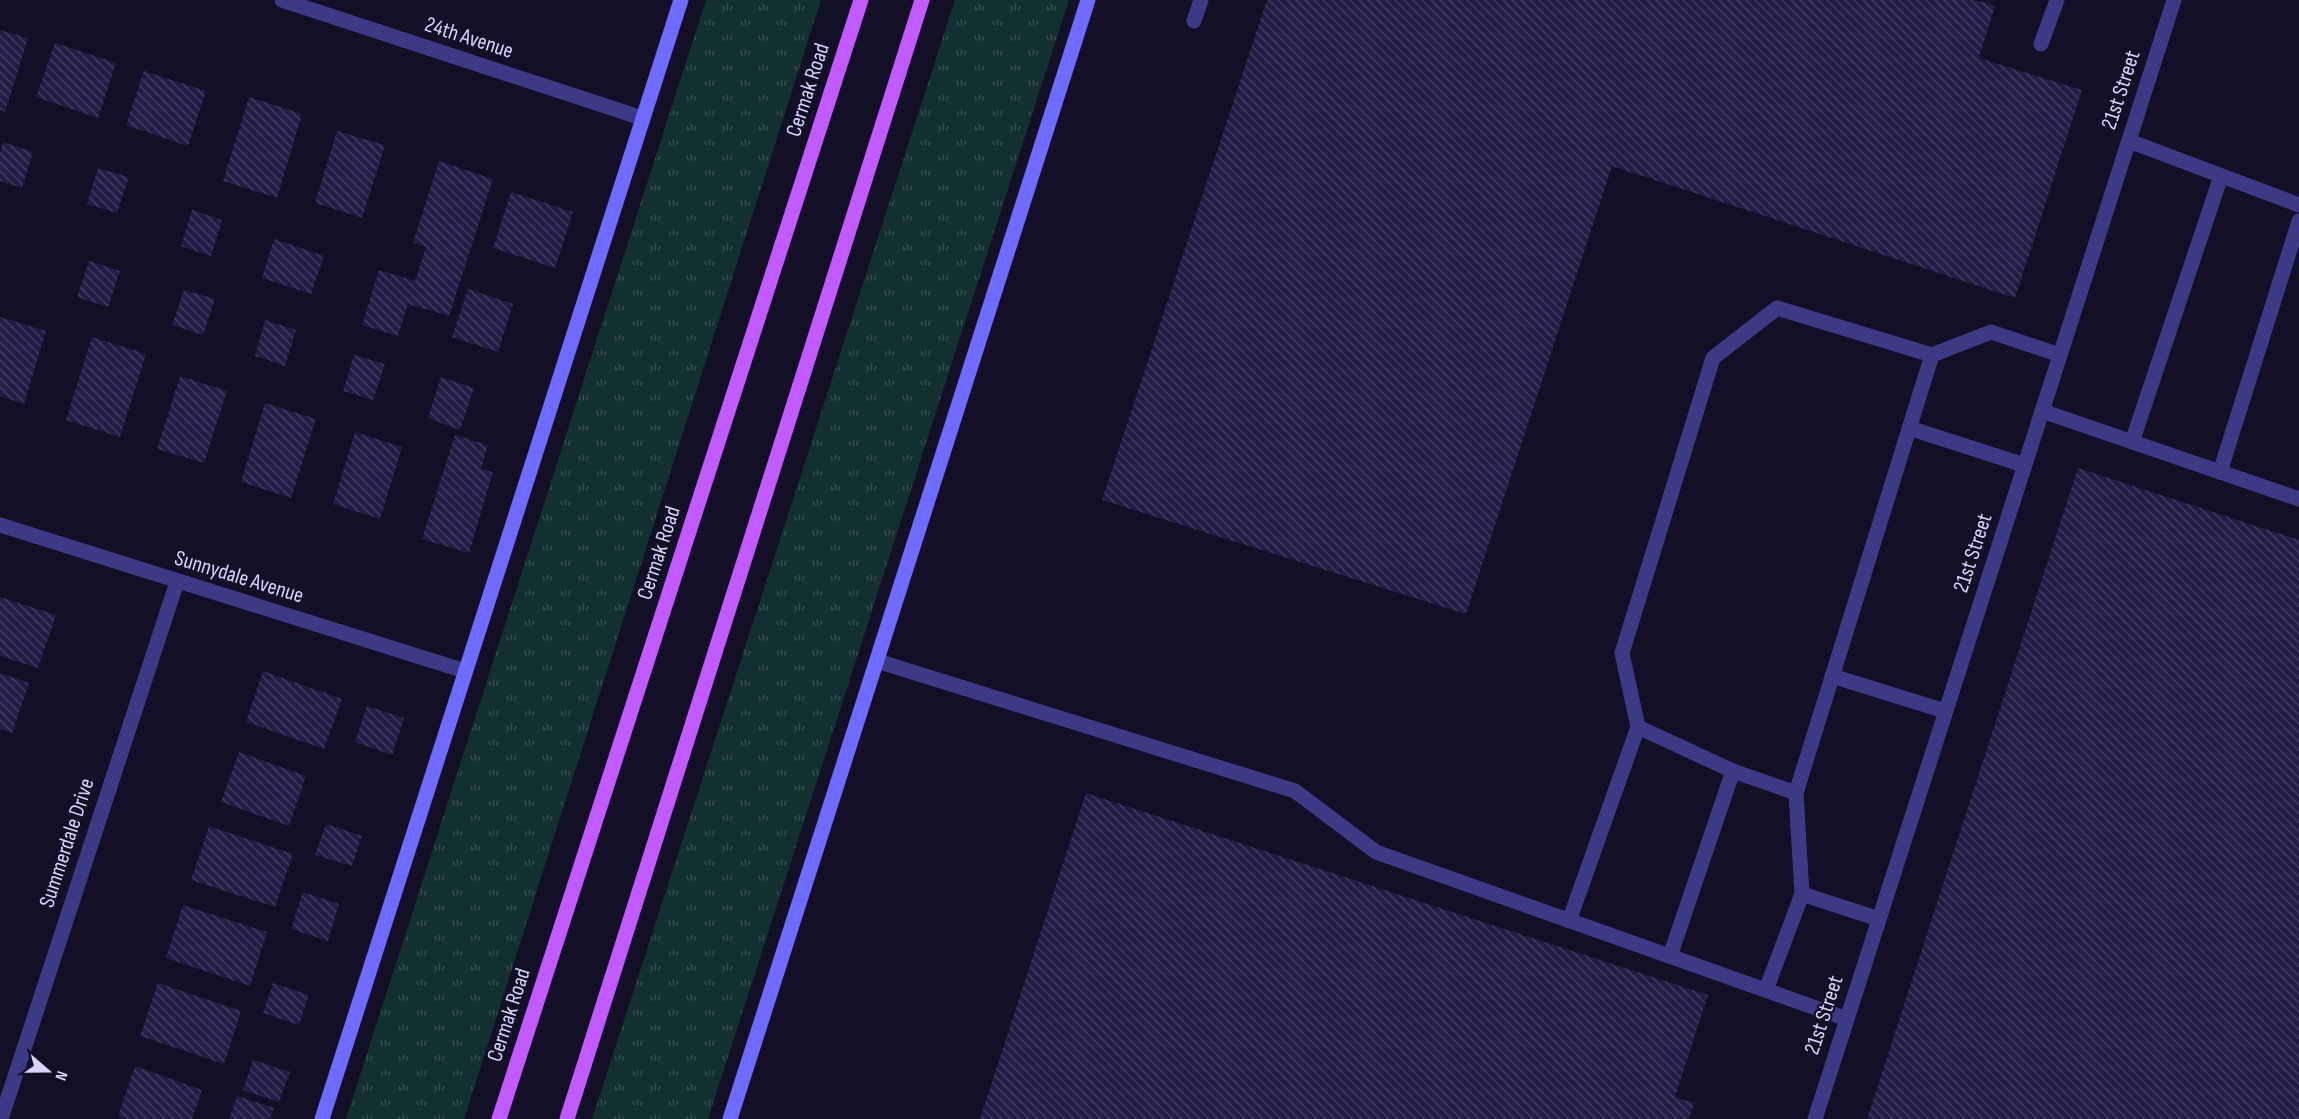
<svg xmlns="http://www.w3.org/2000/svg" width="2299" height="1119" font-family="'Sofia Sans Condensed',sans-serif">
	<defs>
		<pattern id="grass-tufts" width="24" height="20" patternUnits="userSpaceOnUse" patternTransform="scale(1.5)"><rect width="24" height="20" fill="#12302f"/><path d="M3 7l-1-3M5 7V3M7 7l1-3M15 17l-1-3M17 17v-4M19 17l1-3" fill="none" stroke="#344d4e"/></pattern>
		<pattern id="building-back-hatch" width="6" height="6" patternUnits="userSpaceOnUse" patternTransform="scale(1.5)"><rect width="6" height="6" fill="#241b47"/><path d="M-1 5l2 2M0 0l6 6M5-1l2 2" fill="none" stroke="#433b63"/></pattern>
	</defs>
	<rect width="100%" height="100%" fill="#130f26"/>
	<g fill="url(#grass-tufts)">
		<polygon points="706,0 821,0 464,1119 346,1119"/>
		<polygon points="955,0 1069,0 708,1119 592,1119"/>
	</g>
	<g fill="url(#building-back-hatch)">
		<polygon points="1267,0 1976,0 1995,6 1979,58 2082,90 2015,298 1612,166 1466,614 1102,500"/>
		<polygon points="0,30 28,38 5,112 0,110"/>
		<polygon points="55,43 116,63 98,118 36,97"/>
		<polygon points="144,71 206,91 188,146 126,125"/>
		<polygon points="249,97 302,114 277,198 223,181"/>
		<polygon points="337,131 385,145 362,218 315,203"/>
		<polygon points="3,142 33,152 22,188 0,181 0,153"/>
		<polygon points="439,161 493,179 449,316 408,304 398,336 362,325 379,270 415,281 426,247 413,243"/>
		<polygon points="98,168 129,177 117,213 87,204"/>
		<polygon points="511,192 573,212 555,268 493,248"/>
		<polygon points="192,210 222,220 211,256 181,246"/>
		<polygon points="274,239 324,256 311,294 262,278"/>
		<polygon points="89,261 120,271 108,307 77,297"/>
		<polygon points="468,289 513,304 498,352 452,337"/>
		<polygon points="184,290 215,299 203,335 172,325"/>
		<polygon points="0,317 46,331 24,404 0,396"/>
		<polygon points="265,320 296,330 285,366 255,356"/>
		<polygon points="92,337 146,354 120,437 66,420"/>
		<polygon points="354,355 385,364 373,400 343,391"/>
		<polygon points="180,376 227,391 204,463 157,449"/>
		<polygon points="441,377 474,388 460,430 428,418"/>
		<polygon points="265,403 316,419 291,498 241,482"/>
		<polygon points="355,432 402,447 380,519 333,504"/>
		<polygon points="455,435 488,445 481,469 493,472 469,553 422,539"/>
		<polygon points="2078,468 2299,540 2299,1119 1867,1119"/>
		<polygon points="0,597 56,615 38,668 0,656"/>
		<polygon points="263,671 342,699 324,749 246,722"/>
		<polygon points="0,673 29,683 12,733 0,729"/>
		<polygon points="367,706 404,718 392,755 355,742"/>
		<polygon points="239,752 306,776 289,826 221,802"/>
		<polygon points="1086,793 1708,995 1675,1097 1694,1103 1689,1119 980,1119"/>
		<polygon points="326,824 362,836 352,866 315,855"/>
		<polygon points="209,826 293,854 275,907 191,880"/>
		<polygon points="303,892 339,904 328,941 291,929"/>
		<polygon points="183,905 267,932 250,986 166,958"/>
		<polygon points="158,983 241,1011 224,1064 140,1036"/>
		<polygon points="273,983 309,995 299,1025 263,1013"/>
		<polygon points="253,1060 290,1072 279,1102 243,1090"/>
		<polygon points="135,1066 202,1090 192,1119 126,1119 118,1116"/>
		<polygon points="237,1096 274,1108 270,1119 229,1119"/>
	</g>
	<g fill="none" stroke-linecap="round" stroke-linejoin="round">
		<g stroke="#3d3a85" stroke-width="15">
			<polyline points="1194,21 1201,0"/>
			<polyline points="2041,44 2057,0"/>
			<polyline points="2129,141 2299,205"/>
			<polyline points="2042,411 2299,499"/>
			<polyline points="1909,428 2024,465"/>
			<polyline points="2132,442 2221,176"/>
			<polyline points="2220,472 2299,221"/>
			<polyline points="877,661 1295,791 1376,852 1847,1019"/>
			<polyline points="1832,676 1945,711"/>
			<polyline points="1638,727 1733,771 1670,956"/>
			<polyline points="1733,771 1796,793 1802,894 1879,919"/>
			<polyline points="1796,793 1932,355"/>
			<polyline points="1569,921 1638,727 1622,653 1713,358 1777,308 1932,355 1991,332 2060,355"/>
			<polyline points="1766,990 1802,894"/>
		</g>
		<g stroke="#3d3a85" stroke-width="15">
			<polyline points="282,0 642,118"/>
			<polyline points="0,525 465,671"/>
			<polyline points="1,1119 177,582"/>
			<polyline points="1815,1119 2174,0"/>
		</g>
		<g stroke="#6f6bff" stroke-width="15">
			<polyline points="322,1119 681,0"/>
			<polyline points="730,1119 1088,0"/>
		</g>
		<g stroke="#c25bff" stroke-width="15">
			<polyline points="499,1119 861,0"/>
			<polyline points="567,1119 922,0"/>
		</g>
	</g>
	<g text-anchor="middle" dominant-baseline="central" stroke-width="4.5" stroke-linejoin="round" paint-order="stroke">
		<g font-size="22" fill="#d9d4ff" stroke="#130f26">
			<text transform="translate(469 38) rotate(18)">24th Avenue</text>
			<text transform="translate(808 90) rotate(-72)">Cermak Road</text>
			<text transform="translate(2121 90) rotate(-72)">21st Street</text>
			<text transform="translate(659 553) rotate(-72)">Cermak Road</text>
			<text transform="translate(1973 553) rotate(-72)">21st Street</text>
			<text transform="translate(239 577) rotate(17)">Sunnydale Avenue</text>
			<text transform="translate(67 843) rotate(-72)">Summerdale Drive</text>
			<text transform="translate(509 1015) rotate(-72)">Cermak Road</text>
			<text transform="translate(1824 1015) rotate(-72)">21st Street</text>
		</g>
	</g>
	<g transform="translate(48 1071) rotate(110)" stroke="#130f26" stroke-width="4.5" paint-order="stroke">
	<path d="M0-4.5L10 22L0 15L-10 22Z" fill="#d9d4ff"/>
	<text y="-9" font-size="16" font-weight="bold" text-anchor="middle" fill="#d9d4ff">N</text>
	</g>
</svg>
